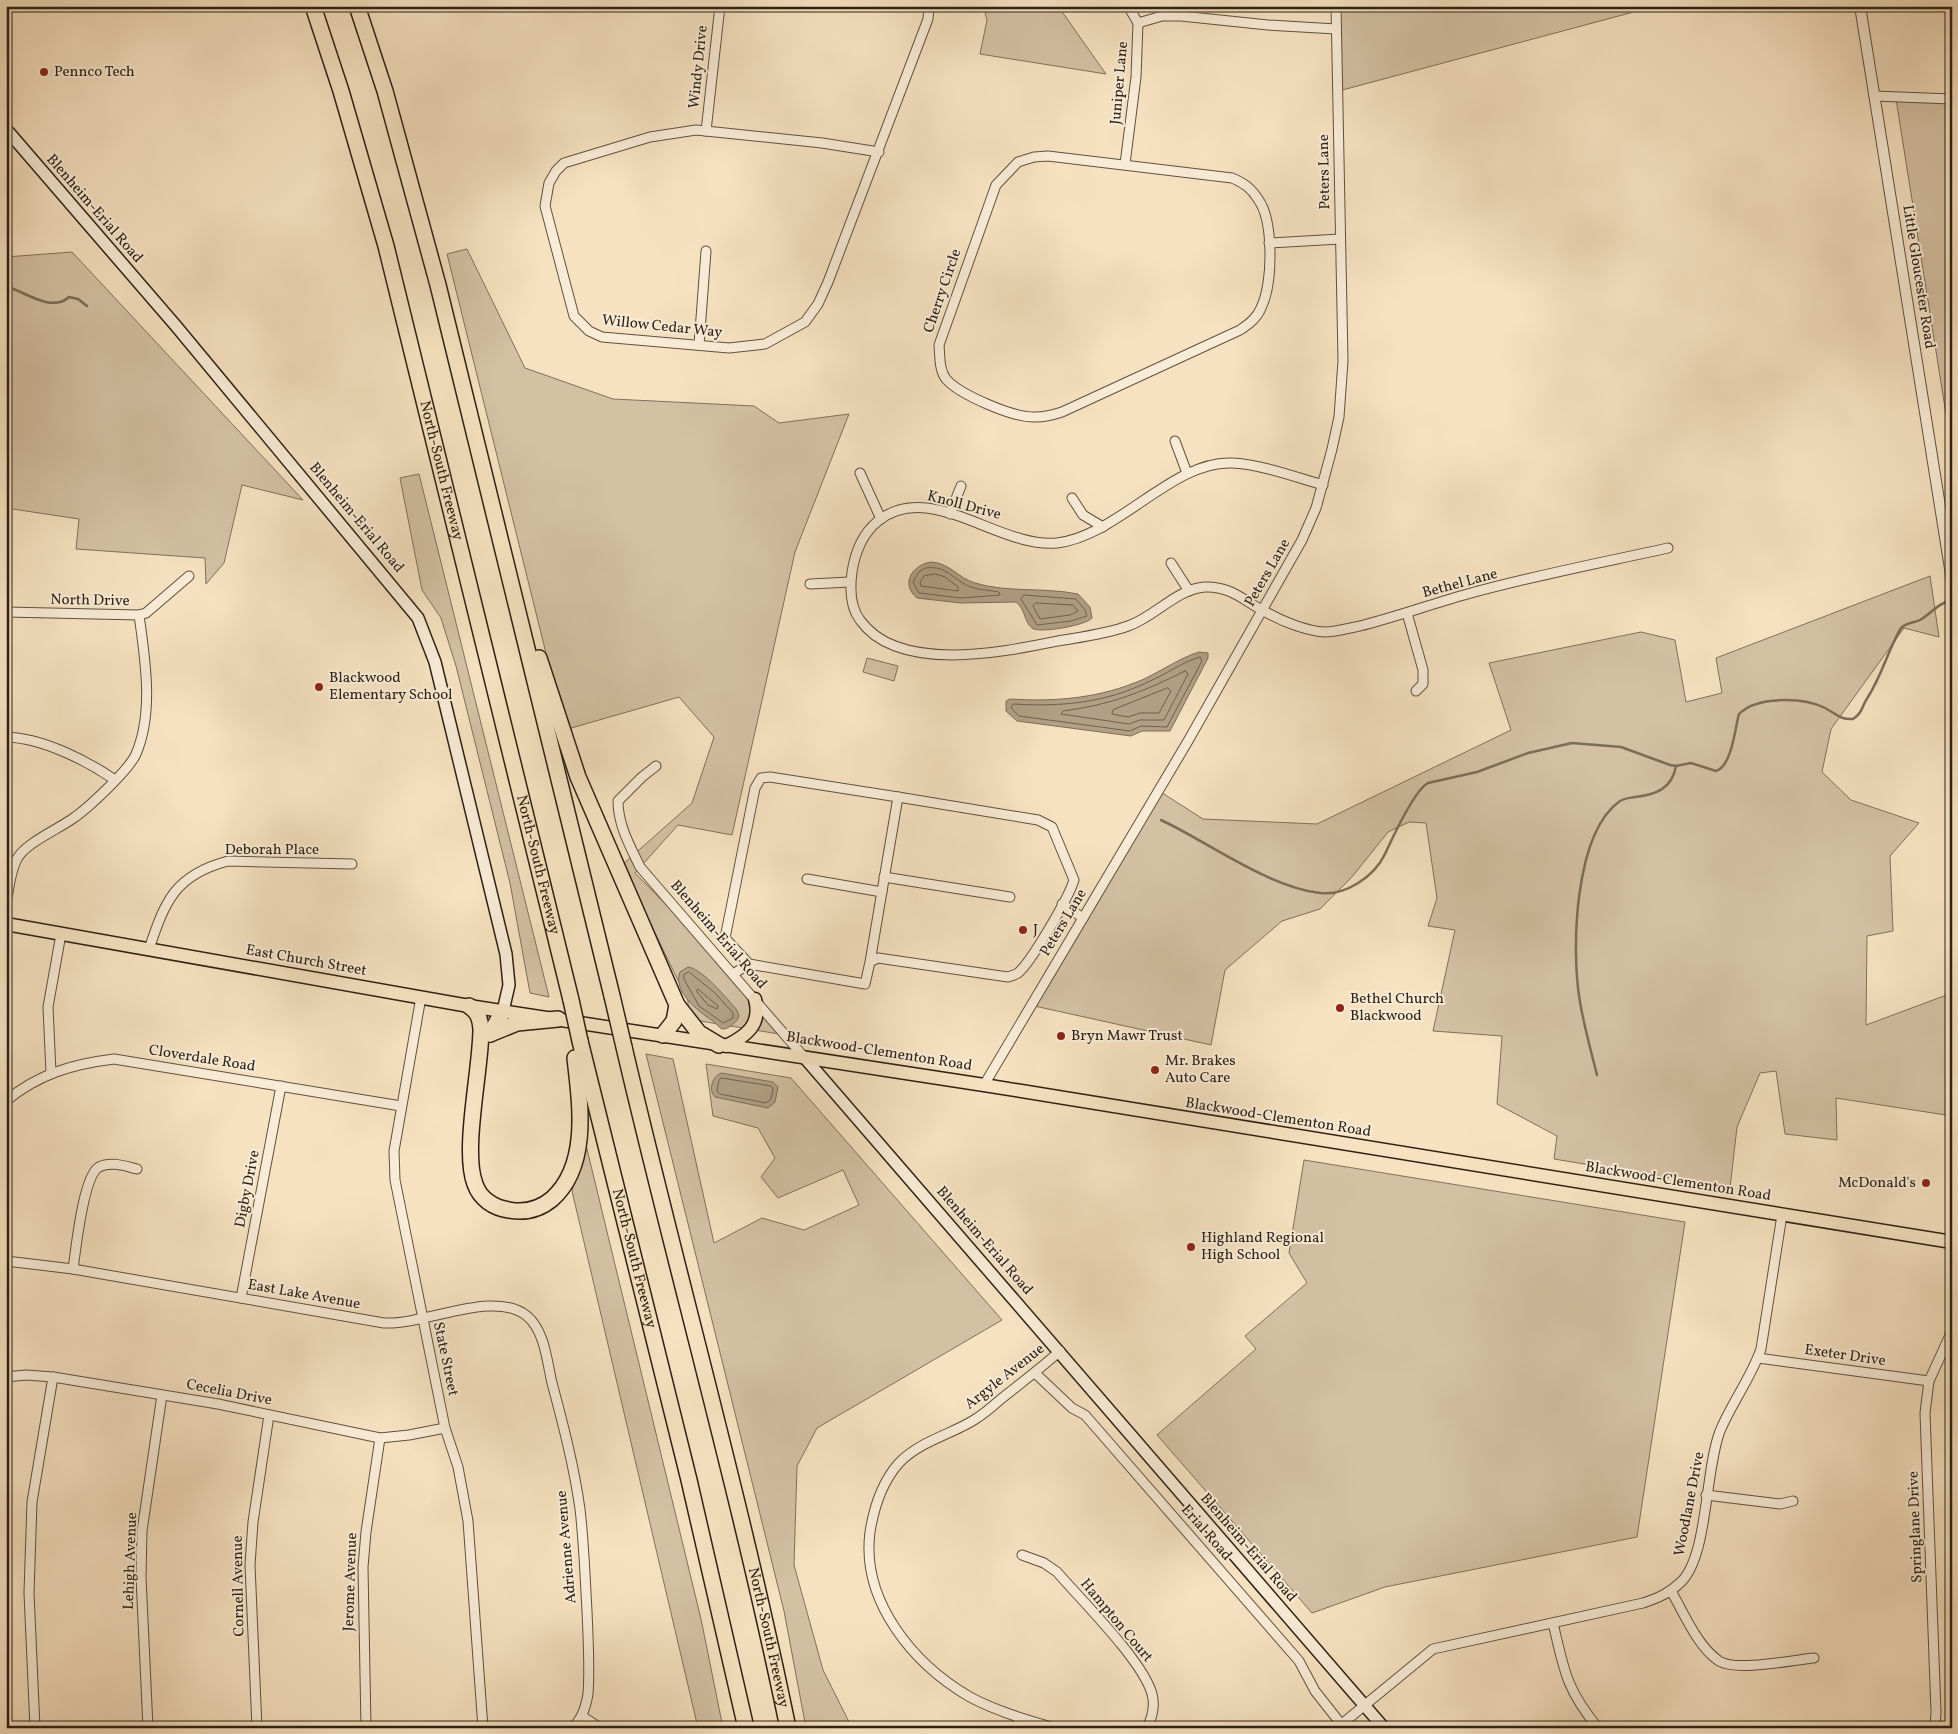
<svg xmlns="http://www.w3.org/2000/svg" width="1958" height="1734" font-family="Vollkorn,serif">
	<rect width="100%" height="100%" fill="#f6e2c1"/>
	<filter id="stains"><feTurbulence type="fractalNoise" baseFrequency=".004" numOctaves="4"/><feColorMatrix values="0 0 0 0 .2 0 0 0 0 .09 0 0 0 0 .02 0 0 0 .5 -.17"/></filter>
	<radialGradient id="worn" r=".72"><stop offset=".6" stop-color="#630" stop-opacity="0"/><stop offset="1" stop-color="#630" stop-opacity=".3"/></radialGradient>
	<g fill="#d4c1a4" stroke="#80715c">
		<polygon points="983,6 1058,6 1106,74 980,54 987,20"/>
		<polygon points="1335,6 1572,6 1579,11 1589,6 1656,6 1335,92"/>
		<polygon points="1952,98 1952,452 1896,99"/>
		<polygon points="467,249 525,368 613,399 754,406 779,423 849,414 795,552 732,835 678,825 635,873 697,936 785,1035 688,1019 688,1001 622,865 692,803 714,737 679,697 568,729 566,734 447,254"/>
		<polygon points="72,252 303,500 242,485 224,563 206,584 205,558 76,549 79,519 6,508 6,257"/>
		<polygon points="419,474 549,997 530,993 510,883 456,666 441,618 422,590 400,478"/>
		<polygon points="1930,576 1939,637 1904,628 1831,729 1822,772 1851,800 1919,823 1890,856 1893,931 1867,936 1866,1025 1952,993 1952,1116 1836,1098 1837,1140 1785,1134 1776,1071 1760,1073 1737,1127 1730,1188 1554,1159 1557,1136 1497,1104 1502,1036 1433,1031 1455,930 1428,926 1437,898 1426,823 1409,822 1388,832 1352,877 1320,909 1282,921 1225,970 1211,1045 1030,1005 1156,789 1203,819 1317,824 1511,730 1489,663 1641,632 1675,640 1686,702 1722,693 1716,658"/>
		<polygon points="867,658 898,666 894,681 863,672"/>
		<polygon points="646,1054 673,1059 714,1243 762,1218 804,1230 859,1205 843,1170 778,1198 761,1177 775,1158 758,1128 713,1116 706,1064 791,1078 1002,1320 817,1428 797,1466 794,1565 823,1670 851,1726 857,1728 806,1728 784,1611"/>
		<polygon points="585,1141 701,1619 723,1728 698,1728 572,1191"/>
		<polygon points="1304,1160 1685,1222 1637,1537 1385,1587 1312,1613 1157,1435 1256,1349 1245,1336 1307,1283 1289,1253"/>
	</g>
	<g fill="#b2a086" stroke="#7d6d58">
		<path d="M931,562C950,563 958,578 975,583C1008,593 1044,587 1078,594L1090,607L1092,618C1087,625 1039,634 1032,628C1024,622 1025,608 1016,602L961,603L917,598C900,584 912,565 931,562Z"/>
		<path d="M1199,652L1208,653V658L1170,731H1142L1131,736L1017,721L1006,711V701L1010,699C1057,702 1101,698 1144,679C1163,670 1180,658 1199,652Z"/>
		<path d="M688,967C703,969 727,999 737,1010L739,1016C738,1021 728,1030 722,1029C719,1028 716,1023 713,1021C699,1012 672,991 680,972Z"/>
		<path d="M721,1073L773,1082L778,1087L775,1102L768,1108L715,1097C708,1090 712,1077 721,1073Z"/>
	</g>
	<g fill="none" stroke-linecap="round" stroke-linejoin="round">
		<g stroke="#70604d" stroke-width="1">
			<path d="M926,568C945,565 952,578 968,586C978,590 988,590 999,592L1000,595L961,598L919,593L913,582L919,572Z"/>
			<polygon points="936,574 945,577 958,587 958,591 921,586 920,582 924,576"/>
			<polygon points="1024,595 1076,599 1085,610 1087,616 1071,621 1037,625 1021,599"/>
			<polygon points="1036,603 1073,605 1078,611 1070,615 1040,619 1033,606"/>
			<path d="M1200,657L1202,661L1167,727L1141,726L1130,731L1019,716L1011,708L1013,704C1060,707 1105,703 1148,682C1165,675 1182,662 1200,657Z"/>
			<path d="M1185,671L1188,674L1164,720H1140L1129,724L1061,714L1063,711C1110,705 1143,692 1185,671Z"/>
			<polygon points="1168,688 1171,691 1159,713 1140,713 1128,717 1112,714 1113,710"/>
			<polygon points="689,972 715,993 733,1013 733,1018 723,1023 699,1006 684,979 684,975"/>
			<polygon points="698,989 718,1006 717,1009 708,1005 697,992"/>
			<polygon points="722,1078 771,1086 773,1089 771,1099 766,1103 720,1094 717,1091 719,1080"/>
		</g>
		<g stroke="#7d6d58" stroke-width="2.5">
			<path d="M6,286C25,292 52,313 69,297L78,299L87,306"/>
			<path d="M1161,820C1208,842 1268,887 1320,893C1345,896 1374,877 1385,854C1392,839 1414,790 1428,783L1477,772L1528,753L1572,743L1621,747L1670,765L1676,766L1691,763L1716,771C1732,766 1735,728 1739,714C1756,696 1803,697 1825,708C1835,713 1840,720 1853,719C1863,713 1862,705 1868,697C1882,675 1888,650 1901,628C1907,622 1914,623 1920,620C1932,613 1938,603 1952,600"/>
			<path d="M1597,1075C1591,1051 1584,1026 1580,1002C1571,951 1574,833 1620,801C1625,798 1630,798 1635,797C1655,795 1672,789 1676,766"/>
		</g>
		<defs>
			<g id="minor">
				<polyline points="1138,23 1162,16 1181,16 1268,25 1336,29"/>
				<polyline points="1874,96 1952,99"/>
				<polyline points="706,131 720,6"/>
				<polyline points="879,152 822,143 696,130 650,137 564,163 556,171 549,183 545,206 574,316 589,331 602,337 729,348 765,344 805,322 818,304 828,282 928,19 929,6"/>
				<path d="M1048,156L1232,178C1244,183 1251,188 1258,199C1274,221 1273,284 1261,308C1257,318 1249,324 1240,330L1062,412C1053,415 1044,417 1035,417C1014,418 960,395 946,379C939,370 940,356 939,345L996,185L1018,162L1034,157Z"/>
				<polyline points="1125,164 1136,77 1138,23 1128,6"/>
				<polyline points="1269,243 1340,239"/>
				<polyline points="699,345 706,251"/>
				<polyline points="1175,441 1187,473"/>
				<polyline points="860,473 881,519"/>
				<path d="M1323,485C1295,477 1260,464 1232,463C1173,460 1118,536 1057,543C1000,549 930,479 878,521C862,534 855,553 852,572C850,587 850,607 860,620C898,674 1004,652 1058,641C1081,637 1106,634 1128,626C1155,617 1176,589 1205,587C1231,586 1244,601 1264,611C1281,621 1306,631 1325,632C1337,632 1349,628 1360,626C1395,617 1429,605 1464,595C1531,576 1600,563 1668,548"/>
				<polyline points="1072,498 1083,515 1103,527"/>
				<polyline points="950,514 961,486"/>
				<polyline points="1171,563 1189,591"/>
				<polyline points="810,584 850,582"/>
				<polyline points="6,612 139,615 146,613 189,576"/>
				<polyline points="1407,613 1423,670 1423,684 1416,691"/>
				<path d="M6,737C42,738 86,760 115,780"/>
				<path d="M656,766L642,777L618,801C618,825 630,846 640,867L804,1057"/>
				<polyline points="884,877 1010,897"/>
				<polyline points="807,879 882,892"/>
				<path d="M6,904C9,889 10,872 17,859C25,843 59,829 75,817C89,807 129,770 136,754C154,712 145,659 139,615"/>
				<polyline points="1062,904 1083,918"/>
				<path d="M149,949C165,901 175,875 228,861L352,864"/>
				<polyline points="749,964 725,938 755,788 761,778 770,777 898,797"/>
				<path d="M733,974L749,964L865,984L870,962L878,958L1008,977C1011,976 1015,975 1018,973C1032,961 1069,897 1074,880L1052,827L1038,820L898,797L870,962"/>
				<polyline points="421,997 394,1151 395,1180 445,1428 458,1467 468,1521 483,1728"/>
				<polyline points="51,1073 48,1007 61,934"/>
				<polyline points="984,1085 1188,741 1302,540 1316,508 1332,449 1339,417 1343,361 1336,6"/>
				<path d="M6,1101C38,1074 73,1064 114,1059L401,1106"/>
				<path d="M6,1261L73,1269L384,1323C427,1325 494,1289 527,1316C545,1331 547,1362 552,1383C563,1424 574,1466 580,1509C584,1543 585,1577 587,1611C588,1638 590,1667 588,1694C586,1706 582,1720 572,1728"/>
				<path d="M73,1269C76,1249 83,1176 99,1167C111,1161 125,1166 137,1169"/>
				<polyline points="241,1298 281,1086"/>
				<polyline points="1758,1358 1929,1381"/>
				<polyline points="1035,1373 1072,1408 1085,1415 1299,1661 1315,1691 1341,1724"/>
				<polyline points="6,1377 26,1375 53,1377 218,1404 380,1438 409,1435 445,1428"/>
				<polyline points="1706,1495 1780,1504 1793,1501"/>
				<path d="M1022,1555L1044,1563L1057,1572C1082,1601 1143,1661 1152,1694C1155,1705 1152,1718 1147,1728"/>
				<path d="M1671,1591C1684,1613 1697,1646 1719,1661C1736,1672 1793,1660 1814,1658"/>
				<path d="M1553,1623C1564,1670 1566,1689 1598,1728"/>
				<polyline points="582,1716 600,1728"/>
				<polyline points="35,1728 29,1593 32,1502 53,1377"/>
				<polyline points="148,1728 141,1577 142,1531 162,1395"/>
				<polyline points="257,1728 250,1565 253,1522 269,1415"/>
				<polyline points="366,1728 363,1567 366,1532 380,1438"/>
				<polyline points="1017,1728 1019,1718"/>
				<path d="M1055,1728C1027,1720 996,1711 970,1697C913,1664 861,1601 870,1532C874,1507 882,1482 899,1463C920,1441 950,1435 974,1420C984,1414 993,1406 1001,1399C1021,1383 1041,1368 1060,1351"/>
				<path d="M1337,1728L1433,1649L1643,1603C1658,1598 1670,1593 1682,1581C1708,1554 1705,1470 1720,1431C1732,1402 1751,1378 1761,1349L1782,1215"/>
				<polyline points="1935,1728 1936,1712 1925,1413 1929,1381 1952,1331"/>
			</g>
			<polyline id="tertiary" points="1860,6 1952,581"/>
			<g id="secondary">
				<polyline points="6,129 176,326 418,618 435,662 506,954 509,985 503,1011"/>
				<polyline points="804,1057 1384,1728"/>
			</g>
			<g id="primary">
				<polyline points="6,924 469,1006 984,1085 1952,1242"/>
				<path d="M726,1046C746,1036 762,1025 755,999"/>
			</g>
			<g id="motorway">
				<path id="s1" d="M313,6L341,91L386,246L571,1000"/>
				<polyline points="357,6 385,91 438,285 612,996"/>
				<polyline points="539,658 578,777 677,1005 674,1021 663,1035"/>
				<polyline points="677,1005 699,1033 719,1045"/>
				<path d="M469,1006C478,1012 480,1018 481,1029C481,1069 462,1151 475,1184C480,1199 494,1208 509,1210C525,1213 540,1209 552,1199C590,1165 580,1103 575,1058"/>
				<polyline points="490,1034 517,1023 558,1019"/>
				<polyline points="490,1034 503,1011"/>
				<path id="s2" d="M580,1041L689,1480L746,1728"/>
				<path id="s3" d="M624,1047C677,1274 741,1499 788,1728"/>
			</g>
		</defs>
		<use href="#minor" stroke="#5f513f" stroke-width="11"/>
		<use href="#tertiary" stroke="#5f513f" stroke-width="12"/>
		<use href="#secondary" stroke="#2d2114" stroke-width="14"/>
		<use href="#primary" stroke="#2d2114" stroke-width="15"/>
		<use href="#motorway" stroke="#2d2114" stroke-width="18"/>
		<use href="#minor" stroke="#f9ecd7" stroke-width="9"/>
		<use href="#tertiary" stroke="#f9ecd7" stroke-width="10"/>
		<use href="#secondary" stroke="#f9ecd7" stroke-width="11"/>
		<use href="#primary" stroke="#f6e2c1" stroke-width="12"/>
		<use href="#motorway" stroke="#f6e2c1" stroke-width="15"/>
		<defs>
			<g id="motorway-bridge">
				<polyline points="612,996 624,1047"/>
				<polyline points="571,1000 580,1041"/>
			</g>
		</defs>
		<use href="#motorway-bridge" stroke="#2d2114" stroke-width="18" stroke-linecap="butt"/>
		<use href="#motorway-bridge" stroke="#f6e2c1" stroke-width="15"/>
	</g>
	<g fill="#8f2418" stroke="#f9ecd7" stroke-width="2">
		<circle cx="44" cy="72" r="5"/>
		<circle cx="319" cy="687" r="5"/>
		<circle cx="1023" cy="930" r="5"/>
		<circle cx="1340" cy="1008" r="5"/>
		<circle cx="1061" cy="1036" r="5"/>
		<circle cx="1155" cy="1070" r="5"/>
		<circle cx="1926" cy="1183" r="5"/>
		<circle cx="1191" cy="1247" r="5"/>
	</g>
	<g text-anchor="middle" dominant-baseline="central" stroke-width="4" stroke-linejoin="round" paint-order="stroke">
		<g font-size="15" fill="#2d2114" stroke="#f9ecd7">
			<text transform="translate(699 67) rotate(-84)">Windy Drive</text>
			<text transform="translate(1120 83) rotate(-85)">Juniper Lane</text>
			<text transform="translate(1325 172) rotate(-91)">Peters Lane</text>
			<text transform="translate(94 209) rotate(49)">Blenheim-Erial Road</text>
			<text transform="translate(1918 277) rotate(81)">Little Gloucester Road</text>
			<text transform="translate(943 291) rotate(-71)">Cherry Circle</text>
			<text transform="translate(662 327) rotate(6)">Willow Cedar Way</text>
			<text stroke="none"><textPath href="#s1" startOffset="482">North-South Freeway</textPath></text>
			<text transform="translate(964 506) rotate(15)">Knoll Drive</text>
			<text transform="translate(356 518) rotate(50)">Blenheim-Erial Road</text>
			<text transform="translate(1268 573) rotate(-60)">Peters Lane</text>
			<text transform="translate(1460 584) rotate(-15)">Bethel Lane</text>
			<text transform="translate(90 601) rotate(1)">North Drive</text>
			<text x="272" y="850">Deborah Place</text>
			<text stroke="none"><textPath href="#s1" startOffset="888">North-South Freeway</textPath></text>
			<text transform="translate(1064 923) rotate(-59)">Peters Lane</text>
			<text transform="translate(718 935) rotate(49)">Blenheim-Erial Road</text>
			<text transform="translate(306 961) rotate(10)">East Church Street</text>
			<text transform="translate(879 1052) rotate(9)">Blackwood-Clementon Road</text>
			<text transform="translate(202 1059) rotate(9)">Cloverdale Road</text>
			<text transform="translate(1278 1118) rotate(9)">Blackwood-Clementon Road</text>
			<text transform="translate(1678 1182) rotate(9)">Blackwood-Clementon Road</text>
			<text transform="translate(248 1189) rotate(-79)">Digby Drive</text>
			<text transform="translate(984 1241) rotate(49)">Blenheim-Erial Road</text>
			<text stroke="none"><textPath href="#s2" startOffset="224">North-South Freeway</textPath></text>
			<text transform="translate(304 1295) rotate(10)">East Lake Avenue</text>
			<text transform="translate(1845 1356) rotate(8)">Exeter Drive</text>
			<text transform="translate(445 1359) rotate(78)">State Street</text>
			<text transform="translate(1005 1377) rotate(-38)">Argyle Avenue</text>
			<text transform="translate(229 1393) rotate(11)">Cecelia Drive</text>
			<text transform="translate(1690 1504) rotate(-79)">Woodlane Drive</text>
			<text transform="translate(1916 1527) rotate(-92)">Springlane Drive</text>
			<text transform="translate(1206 1533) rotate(49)">Erial Road</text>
			<text transform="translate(567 1547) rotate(-95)">Adrienne Avenue</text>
			<text transform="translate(1248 1548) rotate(49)">Blenheim-Erial Road</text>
			<text transform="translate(131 1561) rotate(-88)">Lehigh Avenue</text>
			<text transform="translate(351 1582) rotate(-88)">Jerome Avenue</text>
			<text transform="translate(239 1586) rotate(-91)">Cornell Avenue</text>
			<text transform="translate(1116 1621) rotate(50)">Hampton Court</text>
			<text stroke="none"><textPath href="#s3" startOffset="608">North-South Freeway</textPath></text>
		</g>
		<g font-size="15" fill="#2d2114" stroke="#f9ecd7" text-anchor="start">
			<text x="54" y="72">Pennco Tech</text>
			<text x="329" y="678">Blackwood<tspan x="329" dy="17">Elementary School</tspan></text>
			<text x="1033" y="930">J</text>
			<text x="1350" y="999">Bethel Church<tspan x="1350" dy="17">Blackwood</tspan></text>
			<text x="1071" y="1036">Bryn Mawr Trust</text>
			<text x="1165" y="1061">Mr. Brakes<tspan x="1165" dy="17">Auto Care</tspan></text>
			<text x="1916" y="1183" text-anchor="end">McDonald's</text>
			<text x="1201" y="1238">Highland Regional<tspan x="1201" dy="17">High School</tspan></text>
		</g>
	</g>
	<rect width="1958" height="1734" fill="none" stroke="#f6e2c1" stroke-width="25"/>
	<rect x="8" y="8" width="1943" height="1719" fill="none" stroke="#2d2114" stroke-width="2.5"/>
	<rect x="12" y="12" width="1933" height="1709" fill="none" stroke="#2d2114"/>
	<rect width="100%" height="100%" filter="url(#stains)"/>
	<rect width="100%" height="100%" fill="url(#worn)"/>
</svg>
